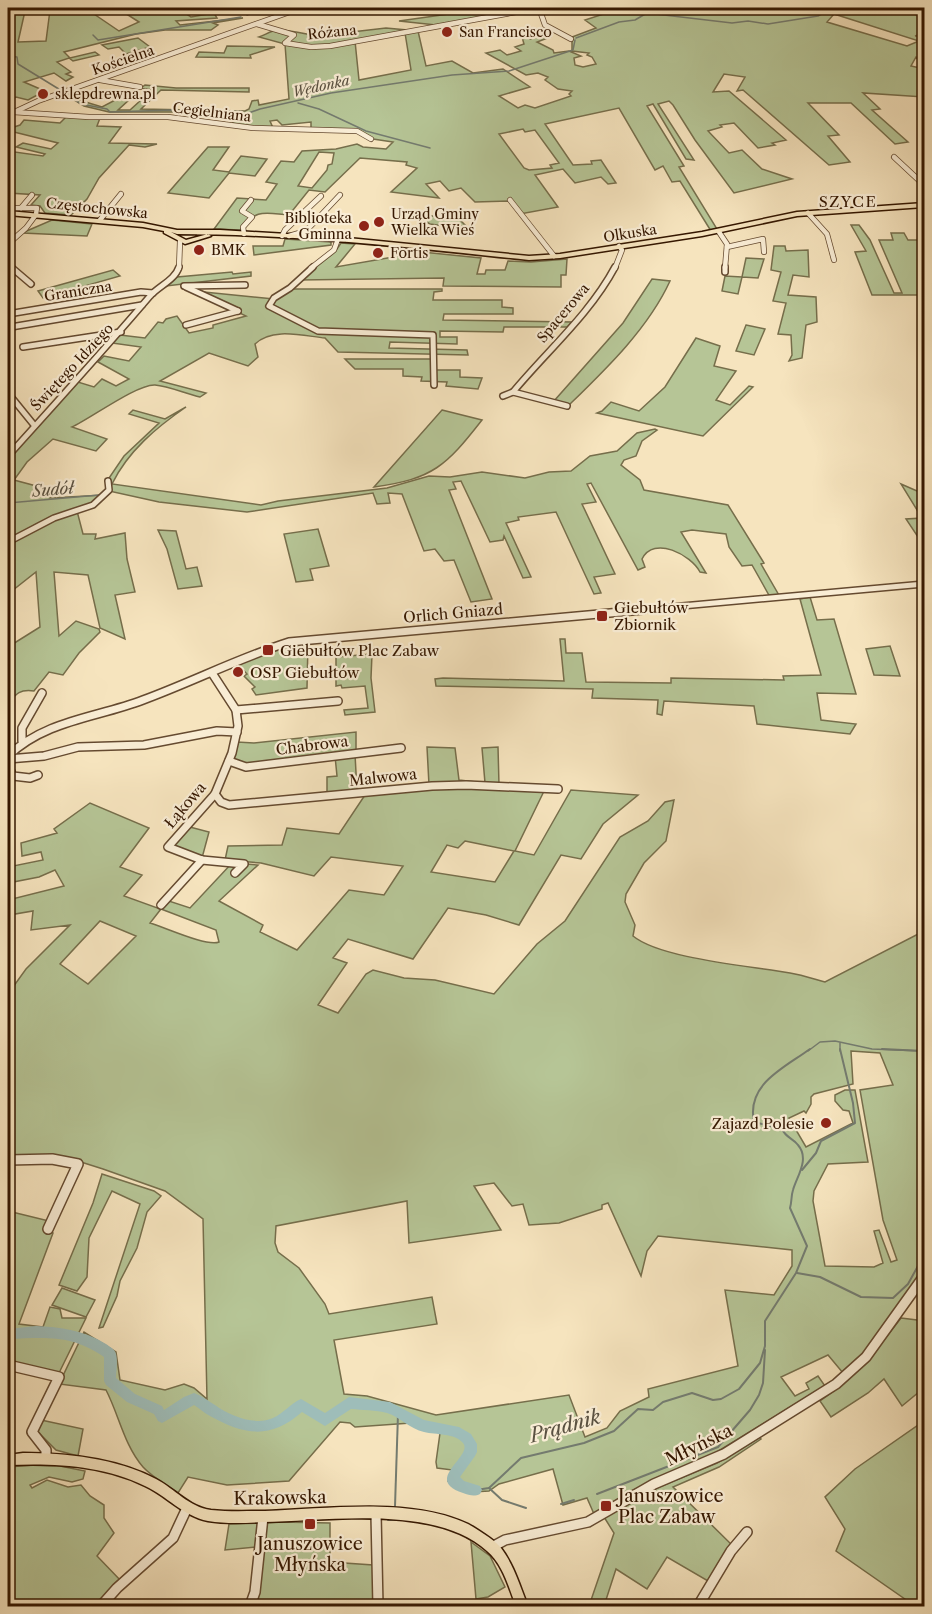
<svg xmlns="http://www.w3.org/2000/svg" width="932" height="1614" font-family="'Libre Caslon Text',serif">
	<rect width="100%" height="100%" fill="#f6e4be"/>
	<filter id="stains"><feTurbulence type="fractalNoise" baseFrequency=".00333" numOctaves="4"/><feColorMatrix values="0 0 0 0 .2 0 0 0 0 .09 0 0 0 0 .02 0 0 0 .5 -.17"/></filter>
	<radialGradient id="worn" r=".72"><stop offset=".6" stop-color="#630" stop-opacity="0"/><stop offset="1" stop-color="#630" stop-opacity=".3"/></radialGradient>
	<g fill="#b6c596" stroke="#766e4b" stroke-width="1.5" fill-rule="evenodd">
		<path d="M8,8H85L119,31L139,22L117,8H177L191,17L214,13L217,18L176,21L180,25L243,18L213,23L218,25L211,30H165L136,34L64,52L70,58L95,52L99,55L73,61L69,58L57,62L71,72L66,74L73,77L66,81L54,73L24,82L45,91L28,100L16,97L8,101V34L11,12H8ZM50,10L46,41L18,42L25,11Z"/>
		<path d="M622,8H894L924,17V30H918L924,33L915,36H924V61L920,65L918,64L921,60L916,57L911,66L920,68L924,66V97L863,93L880,109L872,110L908,142L895,144L851,103H808L839,135L828,136L850,162L829,165L743,90L737,91L745,77L724,74L713,92L729,91L786,140L772,143L775,145L758,148L734,123L720,125L722,127L708,131L729,153L742,150L762,169L792,179L734,193L695,140L673,105L669,101L658,104L694,160L686,159L653,104L647,106L684,166L679,167L717,229L711,231L680,181L672,182L663,166L655,170L619,108L545,124L573,165L592,164L591,161L601,160L616,183L608,184L601,177L575,183L563,169L535,175L558,207L520,214L509,201L475,202L461,188L449,191L440,181L426,184L439,198L391,192L417,168L406,165L407,162L360,158L325,192L309,190L289,215C264,213 257,208 240,230L214,229L237,198L266,200L277,184L266,182L281,161L294,162L302,151L336,149L357,144L363,147L386,149L393,142L373,139L366,134L311,128V122L282,125L277,120L270,121L273,128L232,124L236,117L176,112H109L84,106L63,93L67,92L79,100L102,107L119,98L130,99L118,110H130L152,90L141,88L145,85L176,88H249V92L161,90L141,109L245,111L249,109L252,101L258,100L259,105L289,99L285,44L259,37C265,35 272,30 278,30C282,29 313,35 317,36L386,28L418,31L426,66L452,61L473,73L503,69L530,87L499,96L518,108L525,105L535,108L571,96L569,94L572,91L558,89L545,80L548,77L538,73L526,75L486,53L500,50L507,55L521,51L515,47L524,44L520,30H526L530,39L545,34L550,37L537,42L553,50L554,53L569,51L581,56L574,58L575,65L583,67L596,64L592,57L587,55L589,53L572,51V37L596,28L585,20ZM834,14L919,41L907,46L827,22ZM405,33L411,70L359,80L355,41ZM523,129L525,132L535,130L559,163L550,165L552,168L529,170L524,168L499,134ZM319,152L334,153L332,164L328,165L327,170L312,188L298,186Z"/>
		<polygon points="477,10 488,16 436,25 399,21"/>
		<polygon points="138,38 150,47 126,54 119,47 108,49 102,45"/>
		<polygon points="227,46 275,47 250,55 251,58 196,57 199,52 224,53"/>
		<polygon points="67,116 100,118 97,126 121,127 109,143 157,144 145,147 129,145 99,178 87,199 71,215 45,213 40,206 31,205 40,195 8,193 8,151 43,156 45,154 16,147 23,143 51,149 58,143 14,132 8,133 8,129 20,125 24,120 60,123"/>
		<polygon points="208,147 229,147 213,170 229,172 241,156 267,159 255,176 229,173 209,198 168,193"/>
		<polygon points="421,216 456,216 468,228 454,224 451,227 430,224 420,218"/>
		<polygon points="52,220 92,224 87,236 22,233"/>
		<polygon points="851,225 859,225 870,240 894,293 902,293 879,240 893,240 891,233 904,233 908,240 924,240 924,295 872,295 855,252 866,251"/>
		<polygon points="285,239 331,242 331,245 254,255 253,246 283,246"/>
		<polygon points="341,243 355,244 336,267 422,252 481,258 477,274 485,274 486,270 505,270 508,261 531,262 567,259 566,275 561,275 561,287 443,286 444,278 300,280 335,252"/>
		<polygon points="774,246 785,246 786,251 808,250 809,277 793,275 788,295 816,297 817,322 806,325 802,358 789,361 792,355 791,335 778,334 786,303 773,301 781,272 771,270"/>
		<polygon points="746,258 764,259 758,278 742,277 738,294 722,291 725,276 742,277"/>
		<polygon points="113,270 120,276 43,298 38,291"/>
		<polygon points="232,272 233,274 251,272 251,276 166,286 177,277"/>
		<path d="M652,279L670,281C648,329 605,370 568,406L554,401L623,323Z"/>
		<path d="M290,289H442V291L434,292L433,300H502V307L513,308V314H444L443,320L572,322L567,327H504L503,332L440,331V337H457V344L390,342L389,348L467,350L468,355L338,352L325,338C304,336 272,327 255,344L258,357L248,366L209,353L160,381L206,393L200,397C186,394 169,386 155,385C137,384 90,419 72,427L107,439L96,451L53,439L27,462L14,480L55,491L50,498L103,495L94,504L40,522L8,540V458L78,382L94,387L102,379L116,386L129,379L98,362L104,356L129,361L141,347L112,343L120,335L145,338L158,322L163,323L166,319L177,316L189,333L213,328V325L246,316L194,291L274,299Z"/>
		<polygon points="746,325 765,329 754,355 736,351"/>
		<polygon points="696,338 720,346 714,366 736,371 716,400 730,405 749,386 753,387 703,436 597,413 602,411 611,402 639,411 665,387"/>
		<polygon points="345,359 435,359 435,370 460,370 460,377 482,378 478,389 446,386 447,382 421,381 422,377 403,376 403,369 355,369"/>
		<path d="M186,407C157,427 128,451 112,484L261,505L278,501L387,488L429,476L450,477L482,472L525,478L549,472L571,471L590,456L617,451L637,433L655,429L657,430L642,441L636,456L624,460L621,465L640,480L644,490L728,505L764,563L761,564L780,597H770L752,565L742,566L729,547L726,534L692,530L681,532L706,573L700,572C691,555 654,535 642,559L645,567L638,570L591,483L587,484L596,502L582,504L615,574L594,577L601,593L594,594L556,512L518,517L519,520L506,523L531,577L523,578L504,536L503,540L490,542L461,481L453,482L456,489L449,490L492,599L471,602L454,560L444,561L435,549L424,551L402,494L388,493L390,503L377,504L373,493L247,512L159,502L109,491L112,484L107,481L124,456L159,423L129,414L133,410L165,419Z"/>
		<path d="M442,410L482,420C446,466 433,479 374,487Z"/>
		<polygon points="901,484 924,494 924,546 906,519 922,518"/>
		<path d="M77,511L83,534H96L95,539L125,533L127,559L135,592L115,595L125,639L100,628L88,575L54,572L59,636L76,621L99,629L100,632L79,653L63,675L49,672L34,691C19,689 16,694 8,704V647L40,627L36,572L8,594V542L19,535Z"/>
		<polygon points="318,529 329,566 310,569 313,580 296,582 284,534"/>
		<polygon points="158,530 176,531 186,569 197,567 202,586 178,589 167,549"/>
		<polygon points="810,597 817,620 834,619 856,694 817,693 821,720 856,724 850,734 757,724 754,706 664,701 662,715 657,714 658,700 592,698 593,689 436,686 435,679 443,678 564,681 560,639 565,639 566,653 582,653 586,682 671,683 671,678 784,680 783,676 821,675 800,599"/>
		<polygon points="308,642 307,688 256,695 252,689 255,687 244,676 247,674 237,663 276,647"/>
		<polygon points="890,646 900,676 874,675 866,649"/>
		<polygon points="372,654 371,678 375,712 345,715 344,710 368,708 365,686 342,688 341,685 336,686 336,657"/>
		<polygon points="356,732 356,752 247,766 231,761 237,742 254,743"/>
		<path d="M427,747L455,748L459,780L485,783L482,748L498,747L499,785L546,787L515,851L534,855L571,790L638,795L603,824L581,859L561,855L519,925L486,915L448,908L413,959L348,939L333,958L347,963L318,1005L338,1013L366,974L373,970L404,978L435,980L494,994L537,944L565,921L620,837L648,821L665,802L674,800L666,841L644,863L626,894L625,902L635,925L633,936C661,959 752,966 790,973C802,975 814,979 825,982L924,931V1270L865,1354L843,1373L828,1355L781,1377L795,1396L809,1389L806,1383L818,1376L825,1386L707,1458L631,1491L594,1514L587,1498L563,1505L553,1469L499,1484L489,1491L472,1492L455,1487L448,1481L453,1470L437,1468L436,1462L440,1433L411,1423L355,1427L350,1423L340,1422L289,1481L227,1485L188,1477L178,1493C167,1485 152,1477 143,1467C124,1445 119,1415 106,1390L59,1384L84,1332L116,1352L120,1380L165,1390L184,1384L194,1388L207,1399L203,1219L165,1191L103,1169L81,1162L8,1156V994L26,969L70,925L31,930L33,911L9,915L8,900L64,886L55,870L39,877L8,883V867L43,860L41,852L22,856L21,843L57,833L54,829L90,803L149,828L120,867L142,875L124,896L160,909L169,901L190,908L232,863L258,865L219,901L263,925L260,932L297,950L349,890L384,895L403,866L331,857L314,876L261,863L225,860L228,846L282,845L287,828L339,834L365,795L429,785ZM465,841L514,851L495,882L431,872L447,845L458,848ZM161,909L216,930L219,942C207,947 164,927 150,923ZM100,921L136,936L88,984L60,964ZM851,1051L880,1053L893,1085L860,1090L883,1220L897,1260L891,1262L879,1230L874,1231L883,1263L874,1267L825,1266L813,1201L814,1191L828,1164L868,1162L855,1090H845L835,1095V1101L843,1110L849,1111L853,1123L806,1147L789,1118L804,1111L806,1113L811,1104V1097L814,1094L853,1084ZM494,1183L512,1206L523,1204L529,1225L559,1223L602,1209V1205L608,1203L641,1276L647,1251L658,1236L792,1250V1266L774,1295L725,1290L738,1366L648,1389L649,1397L620,1411L607,1428L585,1437L569,1395L436,1415L367,1396L344,1394L334,1340L437,1324L432,1297L329,1314L325,1304L299,1268L278,1252L275,1243L276,1226L407,1201L409,1243L501,1230L474,1186Z"/>
		<polygon points="355,754 357,791 327,795 327,777 337,776 335,756"/>
		<polygon points="186,826 209,832 202,858 173,847"/>
		<polygon points="102,1174 154,1191 161,1196 147,1212 137,1248 120,1281 117,1296 103,1327 99,1328 140,1204 112,1191 89,1238 87,1277 77,1291 59,1285 93,1203"/>
		<polygon points="8,1211 49,1221 45,1231 53,1233 19,1324 43,1327 50,1307 60,1309 62,1318 86,1318 58,1375 8,1363"/>
		<polygon points="62,1288 95,1300 86,1317 52,1305"/>
		<path d="M901,1318L917,1320L924,1327V1392H919L902,1406L884,1379L868,1393L831,1417L820,1401C856,1376 875,1352 901,1318Z"/>
		<polygon points="41,1420 83,1429 78,1456 56,1450 38,1432"/>
		<polygon points="924,1421 924,1606 915,1606 836,1551 845,1529 825,1497 855,1469"/>
		<polygon points="760,1437 761,1439 719,1467 673,1487 732,1545 708,1581 667,1557 647,1589 616,1569 604,1606 589,1606 614,1533 604,1517 652,1490 717,1463"/>
		<polygon points="34,1465 60,1466 85,1471 83,1479 72,1482 49,1477 30,1485 32,1488 47,1480 68,1487 81,1485 90,1496 104,1505 104,1518 114,1533 97,1556 122,1582 100,1606 8,1606 8,1467"/>
		<polygon points="280,1522 330,1523 330,1562 373,1565 373,1606 253,1606 264,1523"/>
		<polygon points="260,1523 257,1547 225,1550 229,1524"/>
		<polygon points="471,1542 490,1556 505,1587 488,1597 476,1599"/>
	</g>
	<g fill="none" stroke-linecap="round" stroke-linejoin="round">
		<g stroke="#747b6f" stroke-width="1.5">
			<polyline points="247,15 263,8"/>
			<polyline points="93,35 98,40 241,17"/>
			<polyline points="576,38 619,22 635,20 647,13 732,23 748,21 768,24 818,16 829,10 845,8"/>
			<polyline points="8,56 17,57 18,64 62,91"/>
			<polyline points="65,93 81,104 107,109 110,112 172,110 237,117 260,109 331,93 452,75 509,71 573,50 575,40"/>
			<polyline points="298,103 319,109 366,131 430,148"/>
			<polyline points="8,503 99,495"/>
			<polyline points="840,1043 840,1051"/>
			<polyline points="808,1051 820,1042 835,1041 872,1049 921,1051"/>
		</g>
		<g stroke="#747b6f" stroke-width="2">
			<polyline points="882,1049 924,1051"/>
			<polyline points="802,1170 816,1153 821,1141 855,1123 853,1103 840,1049"/>
			<polyline points="797,1273 820,1277 861,1297 893,1298 908,1284 924,1255"/>
			<polyline points="489,1488 502,1500 526,1508"/>
			<path d="M476,1490L489,1488L521,1458L584,1443L614,1431L638,1409L653,1410L663,1402L692,1393L713,1400L721,1399L739,1389L760,1363L765,1346V1321L796,1273L807,1246L790,1208C792,1201 791,1196 793,1190C797,1176 810,1159 798,1145C793,1138 786,1138 782,1129L754,1122C746,1084 784,1068 810,1049"/>
			<polyline points="597,1494 718,1447 750,1410 759,1395 763,1383 765,1350"/>
			<polyline points="561,1504 574,1500"/>
			<polyline points="395,1506 398,1414"/>
			<polyline points="388,1520 395,1520"/>
		</g>
		<path fill="#9ebdb9" fill-rule="evenodd" d="M36,1326C60,1327 84,1330 106,1344C110,1347 115,1349 116,1354C118,1361 116,1371 116,1378L135,1394L162,1406L164,1410L184,1397L194,1393C202,1396 207,1400 215,1405C230,1416 255,1426 273,1418C284,1413 291,1403 301,1399L325,1413L349,1397L390,1402L424,1420L459,1427L471,1434L477,1444V1452L475,1456L460,1477L464,1481L480,1486L482,1490L480,1494C474,1497 469,1495 463,1493C422,1480 474,1456 463,1443C455,1433 436,1435 424,1432C410,1429 400,1417 387,1413C376,1410 362,1410 351,1409L325,1426L302,1412C270,1440 244,1435 210,1416C204,1413 199,1408 194,1405L162,1423L158,1421L154,1414L127,1402L106,1385L104,1381V1357C70,1334 47,1338 8,1339V1329Z"/>
		<defs>
			<g id="minor-far3">
				<polyline points="539,8 545,25 571,39"/>
				<polyline points="257,24 294,35 285,43 311,47 330,46 538,8"/>
				<polyline points="100,80 140,87"/>
				<polyline points="13,112 89,117 168,117 253,128 357,131 371,139"/>
				<polyline points="8,115 38,101 301,8"/>
				<polyline points="894,157 924,185"/>
				<polyline points="510,200 554,256"/>
				<polyline points="8,208 37,208 36,214"/>
				<polyline points="21,208 32,195"/>
				<polyline points="808,213 827,234 834,260"/>
				<polyline points="100,220 121,194"/>
				<polyline points="719,232 727,244 725,268"/>
				<polyline points="244,234 243,227 252,217 242,211 251,200"/>
				<polyline points="282,236 285,230 321,196"/>
				<polyline points="289,236 306,231 340,195"/>
				<polyline points="8,244 26,228 35,216"/>
				<polyline points="727,247 763,239 764,252"/>
				<polyline points="8,264 13,268"/>
				<polyline points="179,268 180,241"/>
				<polyline points="311,268 334,250 338,239"/>
				<polyline points="615,268 622,250 619,246"/>
			</g>
			<g id="minor-far2">
				<polyline points="11,267 31,284"/>
				<polyline points="313,267 290,288 274,298 269,306 318,331 433,335 434,385"/>
				<polyline points="725,272 725,267"/>
				<polyline points="184,286 245,285"/>
				<polyline points="186,287 238,311"/>
				<polyline points="8,314 141,292 153,293"/>
				<polyline points="186,325 238,311"/>
				<polyline points="11,327 142,305"/>
				<polyline points="23,347 121,332"/>
				<polyline points="513,392 567,406"/>
				<polyline points="8,393 34,425"/>
				<path d="M503,396L513,392C547,351 590,314 615,267"/>
				<path d="M8,456C56,403 104,350 150,296C159,286 175,280 179,267"/>
				<polyline points="8,542 54,518 93,505 109,490 108,481"/>
				<polyline points="627,611 924,584"/>
			</g>
			<g id="minor-far1">
				<polyline points="212,673 236,710 238,726 232,753 215,794 168,847 202,860 244,864 235,873"/>
				<polyline points="236,710 338,701"/>
				<polyline points="22,741 22,728 42,693"/>
				<path d="M8,756C46,720 96,718 143,700C192,682 239,658 289,642L643,610"/>
				<polyline points="8,759 44,756 78,747 144,745 217,731 237,732"/>
				<polyline points="229,761 246,767 401,748"/>
				<polyline points="8,766 13,776 30,778 38,775"/>
				<polyline points="215,794 221,802 229,805 432,786 466,785 558,789"/>
				<polyline points="161,905 202,860"/>
			</g>
			<g id="minor">
				<polyline points="8,1160 52,1159 78,1164 48,1229"/>
				<polyline points="8,1365 59,1377 32,1432 46,1450 46,1458"/>
				<polyline points="376,1514 378,1606"/>
				<polyline points="492,1547 505,1540 588,1522 654,1484 724,1454 836,1384 866,1357 924,1276"/>
				<polyline points="101,1606 117,1588 173,1538 187,1508"/>
				<polyline points="250,1606 255,1592 263,1517"/>
				<polyline points="698,1606 731,1551 747,1532"/>
			</g>
			<g id="major">
				<path d="M924,203V207L797,216L702,236L560,258L529,260C412,248 295,234 177,234L171,232L186,240L208,234L211,236L185,244L164,233V231L143,227L8,215V211L143,223L177,230H220L338,237L529,256L560,254L702,232L797,212Z"/>
				<path d="M23,1453C67,1453 116,1458 156,1479C175,1489 189,1507 211,1510C229,1512 248,1511 265,1511C328,1509 410,1497 468,1524C474,1527 479,1531 484,1534C490,1538 496,1542 501,1548C514,1565 520,1587 528,1606H516C509,1588 503,1564 487,1551C435,1504 328,1521 263,1522C245,1523 226,1524 208,1521C183,1516 167,1496 145,1486C103,1465 53,1463 8,1465V1455Z"/>
			</g>
		</defs>
		<use href="#minor-far3" stroke="#654a30" stroke-width="6"/>
		<use href="#minor-far2" stroke="#654a30" stroke-width="8"/>
		<use href="#minor-far1" stroke="#654a30" stroke-width="10"/>
		<use href="#minor" stroke="#654a30" stroke-width="12"/>
		<use href="#major" stroke="#351700" stroke-width="3"/>
		<use href="#minor-far3" stroke="#f9edd5" stroke-width="4.5"/>
		<use href="#minor-far2" stroke="#f9edd5" stroke-width="5"/>
		<use href="#minor-far1" stroke="#f9edd5" stroke-width="7"/>
		<use href="#minor" stroke="#f9edd5" stroke-width="9"/>
		<use href="#major" fill="#f6e4be" fill-rule="evenodd"/>
	</g>
	<g fill="#8f2418" stroke="#f9edd5" stroke-width="2">
		<circle cx="447" cy="32" r="6"/>
		<circle cx="43" cy="94" r="6"/>
		<circle cx="379" cy="222" r="6"/>
		<circle cx="364" cy="226" r="6"/>
		<circle cx="199" cy="250" r="6"/>
		<circle cx="378" cy="253" r="6"/>
		<rect x="596" y="610" width="12" height="12" rx="3"/>
		<rect x="262" y="644" width="12" height="12" rx="3"/>
		<circle cx="238" cy="672" r="6"/>
		<circle cx="826" cy="1123" r="6"/>
		<rect x="600" y="1500" width="12" height="12" rx="3"/>
		<rect x="304" y="1518" width="12" height="12" rx="3"/>
	</g>
	<g text-anchor="middle" dominant-baseline="central" stroke-width="4.5" stroke-linejoin="round" paint-order="stroke">
		<g font-size="14" fill="#351700" stroke="#f9edd5">
			<text transform="translate(332 32) rotate(-6)">Różana</text>
			<text transform="translate(123 60) rotate(-19)">Kościelna</text>
			<text transform="translate(212 112) rotate(7)">Cegielniana</text>
			<text transform="translate(97 208) rotate(6)">Częstochowska</text>
			<text transform="translate(630 233) rotate(-9)">Olkuska</text>
			<text transform="translate(78 291) rotate(-9)">Graniczna</text>
			<text transform="translate(563 313) rotate(-50)">Spacerowa</text>
			<text transform="translate(72 367) rotate(-47)">Świętego Idziego</text>
		</g>
		<g font-size="14" fill="#351700" stroke="#f9edd5" text-anchor="start">
			<text x="459" y="32">San Francisco</text>
			<text x="55" y="94">sklepdrewna.pl</text>
			<text x="391" y="214">Urząd Gminy<tspan x="391" dy="16">Wielka Wieś</tspan></text>
			<text x="352" y="218" text-anchor="end">Biblioteka<tspan x="352" dy="16">Gminna</tspan></text>
			<text x="211" y="250">BMK</text>
			<text x="390" y="253">Fortis</text>
		</g>
		<g font-size="14" font-style="italic" fill="#5a5141" stroke="#f9edd5">
			<text transform="translate(321 86) rotate(-12)">Wędonka</text>
		</g>
		<g font-size="15" letter-spacing="1.5" fill="#351700" stroke="#f9edd5">
			<text x="848" y="201">SZYCE</text>
		</g>
		<g font-size="15" fill="#351700" stroke="#f9edd5" text-anchor="start">
			<text x="614" y="607">Giebułtów<tspan x="614" dy="17">Zbiornik</tspan></text>
			<text x="280" y="650">Giebułtów Plac Zabaw</text>
			<text x="250" y="672">OSP Giebułtów</text>
			<text x="814" y="1123" text-anchor="end">Zajazd Polesie</text>
		</g>
		<g font-size="15" fill="#351700" stroke="#f9edd5">
			<text transform="translate(453 613) rotate(-5)">Orlich Gniazd</text>
			<text transform="translate(312 745) rotate(-7)">Chabrowa</text>
			<text transform="translate(383 777) rotate(-6)">Malwowa</text>
			<text transform="translate(185 805) rotate(-50)">Łąkowa</text>
		</g>
		<g font-size="16" font-style="italic" fill="#5a5141" stroke="#f9edd5">
			<text transform="translate(53 489) rotate(-5)">Sudół</text>
		</g>
		<g font-size="18" fill="#351700" stroke="#f9edd5">
			<text transform="translate(699 1445) rotate(-26)">Młyńska</text>
			<text transform="translate(280 1498) rotate(-1)">Krakowska</text>
		</g>
		<g font-size="18" fill="#351700" stroke="#f9edd5" text-anchor="start">
			<text x="618" y="1496">Januszowice<tspan x="618" dy="21">Plac Zabaw</tspan></text>
			<text x="310" y="1544" text-anchor="middle">Januszowice<tspan x="310" dy="21">Młyńska</tspan></text>
		</g>
		<g font-size="20" font-style="italic" fill="#5a5141" stroke="#f9edd5">
			<text transform="translate(565 1426) rotate(-16)">Prądnik</text>
		</g>
	</g>
	<rect width="932" height="1614" fill="none" stroke="#f6e4be" stroke-width="30"/>
	<rect x="9" y="9" width="914" height="1596" fill="none" stroke="#351700" stroke-width="3"/>
	<rect x="15" y="15" width="902" height="1584" fill="none" stroke="#351700" stroke-width="1.5"/>
	<rect width="100%" height="100%" filter="url(#stains)"/>
	<rect width="100%" height="100%" fill="url(#worn)"/>
</svg>
